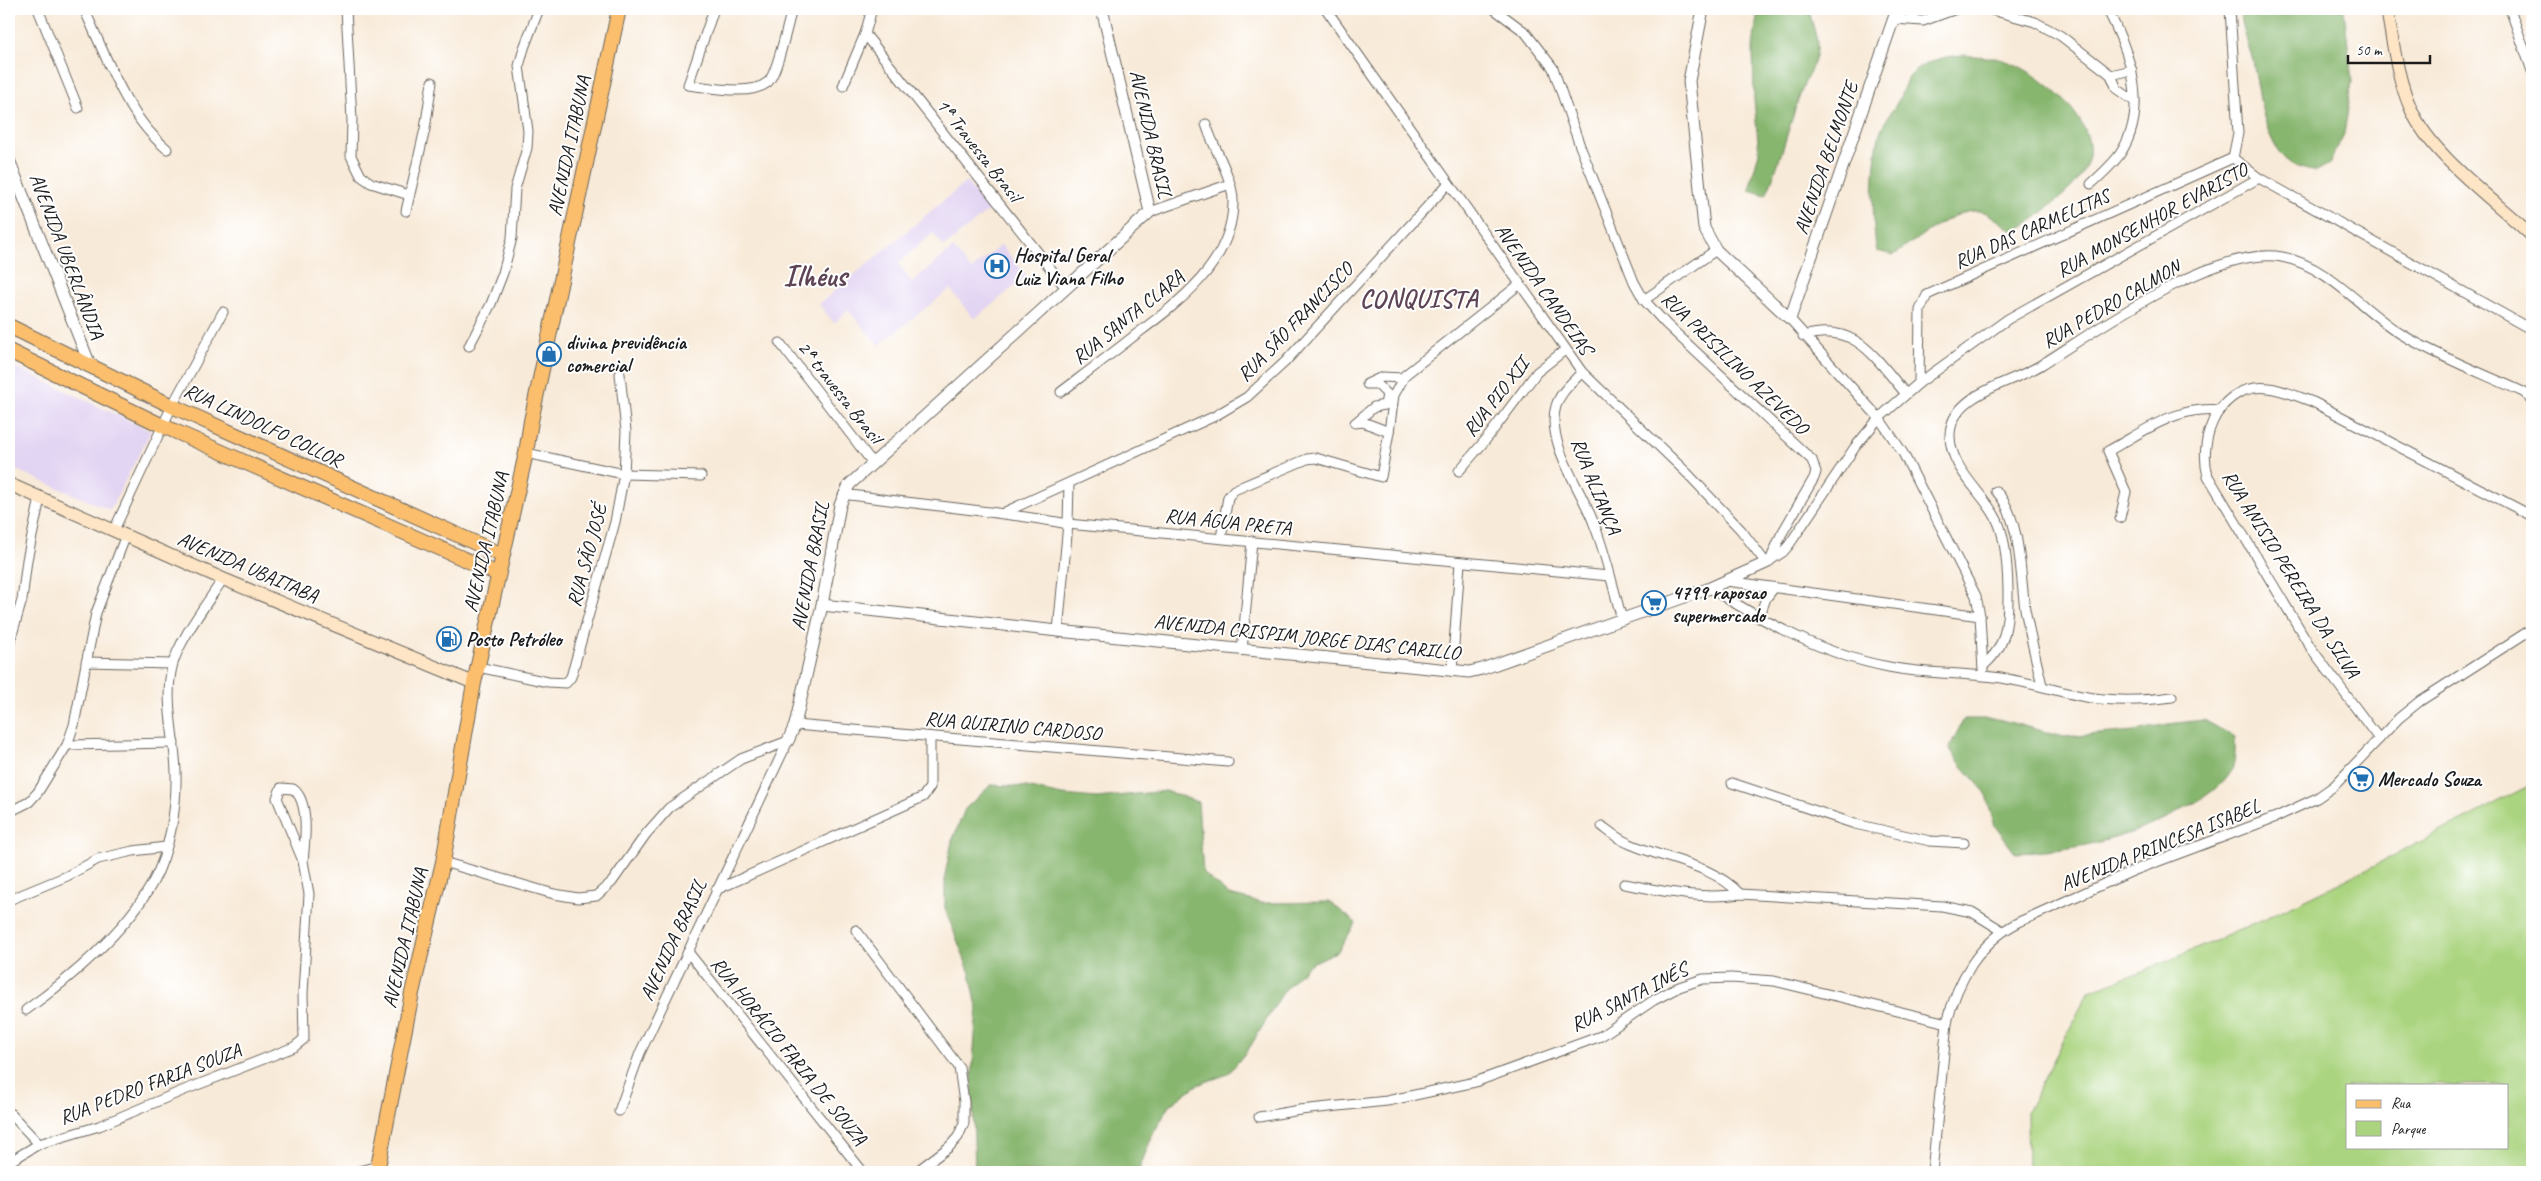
<svg xmlns="http://www.w3.org/2000/svg" width="2541" height="1181" font-family="Caveat,sans-serif">
	<rect width="100%" height="100%" fill="#fff"/>
	<filter id="ink" filterUnits="userSpaceOnUse"><feTurbulence type="fractalNoise" baseFrequency=".02" numOctaves="2"/><feDisplacementMap in="SourceGraphic" scale="10" xChannelSelector="R" yChannelSelector="G"/><feConvolveMatrix kernelMatrix="1 2 1 2 8 2 1 2 1" color-interpolation-filters="sRGB"/></filter>
	<filter id="wash" filterUnits="userSpaceOnUse"><feTurbulence type="fractalNoise" baseFrequency=".0096" numOctaves="4" result="noise"/><feDisplacementMap in="SourceGraphic" scale="20" xChannelSelector="R" yChannelSelector="G"/><feGaussianBlur stdDeviation="1.12" result="paint"/><feColorMatrix in="noise" values="0 0 0 0 0 0 0 0 0 0 0 0 0 0 0 0 0 1.4 0 .05"/><feComposite in="paint" operator="in"/></filter>
	<g filter="url(#wash)">
		<rect width="100%" height="100%" fill="#f8ead8"/>
		<g fill="#e2d4f3">
			<polygon points="966,182 989,210 944,247 933,233 898,263 912,282 953,248 971,270 1001,245 1027,276 974,319 950,289 879,345 848,310 834,323 819,304"/>
			<polygon points="9,364 151,431 110,510 9,467"/>
		</g>
		<path fill="#aad47f" stroke="#63784e" fill-rule="evenodd" d="M2532,784V1172H2028L2027,1112L2089,991C2243,936 2388,859 2532,784ZM2347,1085H2507V1147H2347Z"/>
		<g fill="#87b66e" stroke="#526945">
			<path d="M1758,9H1809C1811,23 1818,35 1817,50C1816,61 1809,72 1805,82C1790,119 1782,159 1766,195L1749,190L1759,152L1754,100L1753,47Z"/>
			<path d="M2240,9H2344L2352,82L2344,134L2329,164C2325,166 2320,170 2315,171C2312,171 2308,170 2304,169C2264,161 2260,94 2253,61C2248,41 2240,30 2240,9Z"/>
			<path d="M1965,55C1977,57 1991,56 2003,60C2037,69 2103,123 2087,163C2081,181 2065,194 2050,206C2038,216 2028,225 2013,231C2006,227 1989,213 1984,212C1958,204 1914,242 1894,255L1877,251C1871,223 1872,157 1881,130C1886,118 1895,108 1900,97C1904,86 1906,79 1915,71C1930,59 1947,56 1965,55Z"/>
			<path d="M1964,719H1998L2064,737L2134,731L2168,724L2204,720L2235,737C2235,746 2236,763 2231,771C2223,785 2205,797 2191,805C2137,837 2078,851 2015,853L1995,826L1985,792L1962,766L1949,748Z"/>
			<polygon points="991,785 1026,787 1062,795 1097,798 1166,791 1198,802 1203,873 1229,895 1262,903 1330,902 1356,923 1338,951 1308,965 1285,989 1250,1047 1228,1074 1197,1085 1170,1105 1153,1134 1138,1172 975,1172 972,1077 977,1007 970,973 945,909 945,875 952,841 965,809"/>
		</g>
	</g>
	<g filter="url(#ink)">
		<g fill="none" stroke-linecap="round" stroke-linejoin="round">
			<defs>
				<g id="minor">
					<polyline points="38,9 78,108"/>
					<path d="M84,9C107,57 125,115 167,149"/>
					<polyline points="346,9 352,120 351,156 361,176 371,183 409,195"/>
					<path d="M714,9L688,85C709,87 750,97 768,82C777,74 788,23 792,9"/>
					<polyline points="1326,9 1582,372 1688,474 1741,530 1766,563 1783,552 1789,545 1855,447 1879,418 1919,383 2008,319 2259,178 2532,330"/>
					<polyline points="1494,9 1525,32 1553,68 1580,146 1634,282 1644,300 1666,324 1812,460 1816,472 1814,478 1781,535 1770,561"/>
					<polyline points="1988,9 2035,22 2061,36 2111,75 2132,70"/>
					<polyline points="2230,9 2238,133 2233,158 2259,178"/>
					<polyline points="2510,9 2532,71"/>
					<polyline points="1894,19 1923,21 1956,9"/>
					<polyline points="865,34 1066,288"/>
					<polyline points="2111,75 2117,89 2134,101"/>
					<polyline points="843,86 865,34 872,9"/>
					<path d="M2091,184C2101,175 2112,165 2120,154C2150,109 2130,52 2107,9"/>
					<polyline points="406,211 425,129 432,82"/>
					<polyline points="1150,212 1230,184"/>
					<polyline points="1644,300 1716,250"/>
					<polyline points="1790,319 1879,418 1903,453 1976,596 1980,616 1983,670"/>
					<path d="M1803,336C1856,321 1875,358 1906,394"/>
					<polyline points="780,343 872,462"/>
					<polyline points="469,346 491,304 503,273 512,238 515,189 527,148 528,131 519,66 524,48 539,9"/>
					<path d="M1582,372C1573,382 1560,392 1556,406C1545,442 1582,490 1594,524C1606,554 1613,588 1622,619"/>
					<polyline points="1919,383 1920,310 1927,295 2233,158"/>
					<path d="M1061,392C1086,373 1110,355 1134,336C1178,303 1232,264 1233,203C1234,179 1213,148 1206,124"/>
					<polyline points="1389,432 1394,395 1405,375 1520,284"/>
					<polyline points="526,453 624,474 701,476"/>
					<polyline points="1459,471 1488,437 1537,372 1565,350"/>
					<path d="M1996,491C2021,517 2020,574 2025,609C2030,635 2036,660 2042,685"/>
					<path d="M844,494C919,505 994,510 1068,524L1609,576"/>
					<polyline points="1005,512 1215,416 1247,397 1285,362 1448,184"/>
					<path d="M2120,518L2126,492L2108,451C2145,431 2175,406 2220,410"/>
					<polyline points="114,530 172,406 223,312"/>
					<polyline points="1221,538 1228,497 1234,490 1307,459 1316,458 1381,477 1389,432 1363,422 1355,423 1374,407 1385,405 1387,394 1377,384 1367,384 1382,377 1403,378"/>
					<polyline points="1727,581 1980,616"/>
					<path d="M1710,588C1766,623 1824,655 1889,667C1928,675 1968,672 2007,679C2032,683 2056,691 2081,696C2111,702 2142,701 2172,697"/>
					<polyline points="1759,618 1766,598 1773,589"/>
					<polyline points="1058,631 1068,524 1069,483"/>
					<polyline points="9,645 22,600 27,560 40,498"/>
					<polyline points="1242,650 1252,541"/>
					<polyline points="86,662 172,664"/>
					<path d="M1983,666C1991,659 1998,652 2002,641C2012,616 2009,541 1996,518C1982,491 1949,468 1950,434C1952,393 2012,383 2041,365C2097,330 2215,245 2282,257C2329,266 2362,310 2401,334C2437,356 2484,374 2523,392L2532,399"/>
					<polyline points="478,667 548,682 566,683 571,677 615,522 624,474 626,431 620,374"/>
					<polyline points="1452,671 1460,563"/>
					<polyline points="795,725 1228,762"/>
					<path d="M2379,739L2311,648L2208,476C2197,436 2221,382 2269,388C2284,390 2299,397 2313,402L2532,516"/>
					<polyline points="67,745 174,743"/>
					<polyline points="1732,783 1855,824 1930,841 1964,843"/>
					<polyline points="9,812 29,802 38,792 67,745 74,725 96,613 126,535"/>
					<path d="M1602,826C1610,832 1618,839 1628,843C1665,860 1711,863 1740,894"/>
					<polyline points="443,862 554,894 578,898 596,896 612,882 646,834 669,808 741,759 788,741"/>
					<path d="M1624,884C1664,891 1700,900 1740,894L1942,906L1972,912L2001,930"/>
					<polyline points="716,890 923,797 930,787 930,737"/>
					<polyline points="9,900 67,876 98,859 133,851 166,847"/>
					<polyline points="856,930 959,1067 964,1102 964,1123 958,1137 949,1147 916,1172"/>
					<polyline points="688,952 863,1172"/>
					<path d="M26,1010C71,978 126,931 153,882C170,851 177,807 176,772C175,737 164,701 172,667C178,641 208,602 223,579"/>
					<polyline points="1300,1110 1387,1101 1475,1082 1601,1036 1654,1000 1679,987 1703,979 1731,978 1774,981 1947,1023"/>
					<polyline points="619,1111 640,1053 788,741"/>
					<polyline points="9,1112 39,1144"/>
					<polyline points="1259,1117 1300,1110"/>
					<path d="M9,1162L39,1144L99,1126L182,1091L294,1047L304,1039L303,993L309,894L303,861L277,798L281,788L293,789C310,801 305,842 303,861"/>
					<polyline points="355,1172 378,1166"/>
					<path d="M1932,1172L1947,1023C1957,981 1979,942 2019,922L2135,870L2276,817L2317,798L2334,786L2399,718L2420,701L2532,629"/>
				</g>
				<g id="tertiary">
					<polyline points="1703,9 1689,81 1704,228 1716,250 1790,319 1897,9"/>
					<polyline points="9,160 90,365"/>
					<polyline points="822,605 1058,631 1469,672 1482,669 1710,588 1766,563"/>
					<polyline points="788,741 795,725 822,605 840,505 849,485 1150,212 1102,9"/>
				</g>
				<g id="secondary">
					<path d="M2387,9C2393,42 2397,78 2411,109C2431,156 2495,200 2532,236"/>
					<polyline points="9,484 223,579 474,683"/>
				</g>
				<g id="primary">
					<polyline points="9,326 172,406 502,555"/>
					<polyline points="9,351 163,426 498,574"/>
					<polyline points="377,1172 412,993 443,862 474,683 526,453 531,421 619,9"/>
				</g>
			</defs>
			<use href="#minor" stroke="#69645e" stroke-width="11"/>
			<use href="#tertiary" stroke="#69645e" stroke-width="13"/>
			<use href="#secondary" stroke="#69645e" stroke-width="14"/>
			<use href="#primary" stroke="#69645e" stroke-width="16"/>
			<use href="#minor" stroke="#fff" stroke-width="9"/>
			<use href="#tertiary" stroke="#fff" stroke-width="11"/>
			<use href="#secondary" stroke="#fde5c5" stroke-width="12"/>
			<use href="#primary" stroke="#fabe6d" stroke-width="14"/>
		</g>
	</g>
	<defs>
		<symbol id="hospital-ring" viewBox="-11 -11 22 22"><circle r="9.5" fill="#fff" stroke="#1f6fb2" stroke-width="1.5"/><path d="M-5-5h3v3.5h4V-5h3V5h-3V1.5h-4V5h-3Z" fill="#1f6fb2"/></symbol>
		<symbol id="shop-ring" viewBox="-11 -11 22 22"><circle r="9.5" fill="#fff" stroke="#1f6fb2" stroke-width="1.5"/><path d="M-5-2.5h2.3a2.7 3.5 0 0 1 5.4 0H5L5.5 6h-11ZM-1.5-2.5h3a1.5 2.3 0 0 0-3 0Z" fill="#1f6fb2"/></symbol>
		<symbol id="supermarket-ring" viewBox="-11 -11 22 22"><circle r="9.5" fill="#fff" stroke="#1f6fb2" stroke-width="1.5"/><path d="M-6-5.5h2.5l.6 2H6L4.5 2H-2.5L-4.4-4H-6ZM-1.5 3.2a1.3 1.3 0 1 0 .1 0ZM3 3.2a1.3 1.3 0 1 0 .1 0Z" fill="#1f6fb2"/></symbol>
		<symbol id="fuel-ring" viewBox="-11 -11 22 22"><circle r="9.5" fill="#fff" stroke="#1f6fb2" stroke-width="1.5"/><path d="M-5.5-6h7V0h2V4h1.3V-2.5L3-4.5l.8-.8L6-3V5H2.5V1h-1V6h-7ZM-4.2-4.7v3.2H.2V-4.7Z" fill="#1f6fb2"/></symbol>
	</defs>
	<g fill-rule="evenodd">
		<use href="#hospital-ring" x="983" y="252" width="28" height="28"/>
		<use href="#shop-ring" x="535" y="340" width="28" height="28"/>
		<use href="#supermarket-ring" x="1640" y="589" width="28" height="28"/>
		<use href="#fuel-ring" x="435" y="625" width="28" height="28"/>
		<use href="#supermarket-ring" x="2347" y="765" width="28" height="28"/>
	</g>
	<g text-anchor="middle" dominant-baseline="central" stroke-width="4" stroke-linejoin="round" paint-order="stroke">
		<g font-size="20" fill="#1c1c1c" stroke="#fff">
			<text transform="translate(1151 134) rotate(77)">AVENIDA BRASIL</text>
			<text transform="translate(569 146) rotate(-78)">AVENIDA ITABUNA</text>
			<text transform="translate(979 150) rotate(52)">1ª Travessa Brasil</text>
			<text transform="translate(1826 158) rotate(-71)">AVENIDA BELMONTE</text>
			<text transform="translate(2152 220) rotate(-29)">RUA MONSENHOR EVARISTO</text>
			<text transform="translate(2032 229) rotate(-24)">RUA DAS CARMELITAS</text>
			<text transform="translate(67 256) rotate(69)">AVENIDA UBERLÂNDIA</text>
			<text transform="translate(1544 289) rotate(55)">AVENIDA CANDEIAS</text>
			<text transform="translate(2111 304) rotate(-30)">RUA PEDRO CALMON</text>
			<text transform="translate(1128 317) rotate(-39)">RUA SANTA CLARA</text>
			<text transform="translate(1295 322) rotate(-46)">RUA SÃO FRANCISCO</text>
			<text transform="translate(1735 363) rotate(44)">RUA PRISILINO AZEVEDO</text>
			<text transform="translate(840 392) rotate(52)">2ª travessa Brasil</text>
			<text transform="translate(1496 397) rotate(-52)">RUA PIO XII</text>
			<text transform="translate(263 425) rotate(25)">RUA LINDOLFO COLLOR</text>
			<text transform="translate(1596 486) rotate(68)">RUA ALIANÇA</text>
			<text transform="translate(1228 522) rotate(6)">RUA ÁGUA PRETA</text>
			<text transform="translate(486 542) rotate(-77)">AVENIDA ITABUNA</text>
			<text transform="translate(587 555) rotate(-75)">RUA SÃO JOSÉ</text>
			<text transform="translate(810 566) rotate(-79)">AVENIDA BRASIL</text>
			<text transform="translate(248 567) rotate(23)">AVENIDA UBAITABA</text>
			<text transform="translate(2291 574) rotate(58)">RUA ANISIO PEREIRA DA SILVA</text>
			<text transform="translate(1307 637) rotate(6)">AVENIDA CRISPIM JORGE DIAS CARILLO</text>
			<text transform="translate(1013 726) rotate(5)">RUA QUIRINO CARDOSO</text>
			<text transform="translate(2160 845) rotate(-22)">AVENIDA PRINCESA ISABEL</text>
			<text transform="translate(405 938) rotate(-77)">AVENIDA ITABUNA</text>
			<text transform="translate(673 940) rotate(-65)">AVENIDA BRASIL</text>
			<text transform="translate(1629 997) rotate(-27)">RUA SANTA INÊS</text>
			<text transform="translate(789 1051) rotate(51)">RUA HORÁCIO FARIA DE SOUZA</text>
			<text transform="translate(150 1084) rotate(-21)">RUA PEDRO FARIA SOUZA</text>
		</g>
		<g font-size="20" font-weight="bold" fill="#1c1c1c" stroke="#fff" text-anchor="start">
			<text x="1014" y="255">Hospital Geral<tspan x="1014" dy="23">Luiz Viana Filho</tspan></text>
			<text x="566" y="342">divina previdência<tspan x="566" dy="23">comercial</tspan></text>
			<text x="1672" y="592">4799 raposao<tspan x="1672" dy="23">supermercado</tspan></text>
			<text x="466" y="639">Posto Petróleo</text>
			<text x="2378" y="779">Mercado Souza</text>
		</g>
		<g font-size="25" font-weight="bold" letter-spacing="1" fill="#5d4555" stroke="#fff">
			<text x="1419" y="299">CONQUISTA</text>
		</g>
		<g font-size="30" font-weight="bold" fill="#5d4555" stroke="#fff">
			<text x="815" y="276">Ilhéus</text>
		</g>
	</g>
	<rect width="2541" height="1181" fill="none" stroke="#fff" stroke-width="30"/>
	<rect x="2346" y="1084" width="162" height="65" fill="#ffffff" stroke="#a4a4a4"/>
	<rect x="2356" y="1100" width="25" height="8" fill="#fabe6d" stroke="#a4a4a4"/>
	<text x="2391" y="1108" font-size="15" fill="#1c1c1c">Rua</text>
	<rect x="2356" y="1121" width="25" height="15" fill="#aad47f" stroke="#a4a4a4"/>
	<text x="2391" y="1134" font-size="15" fill="#1c1c1c">Parque</text>
	<path d="M2348 55v8h82v-8" fill="none" stroke="#1c1c1c" stroke-width="2.5"/>
	<text x="2356" y="55" font-size="15" fill="#1c1c1c" stroke="#ffffff" stroke-width="4" paint-order="stroke">50 m</text>
</svg>
